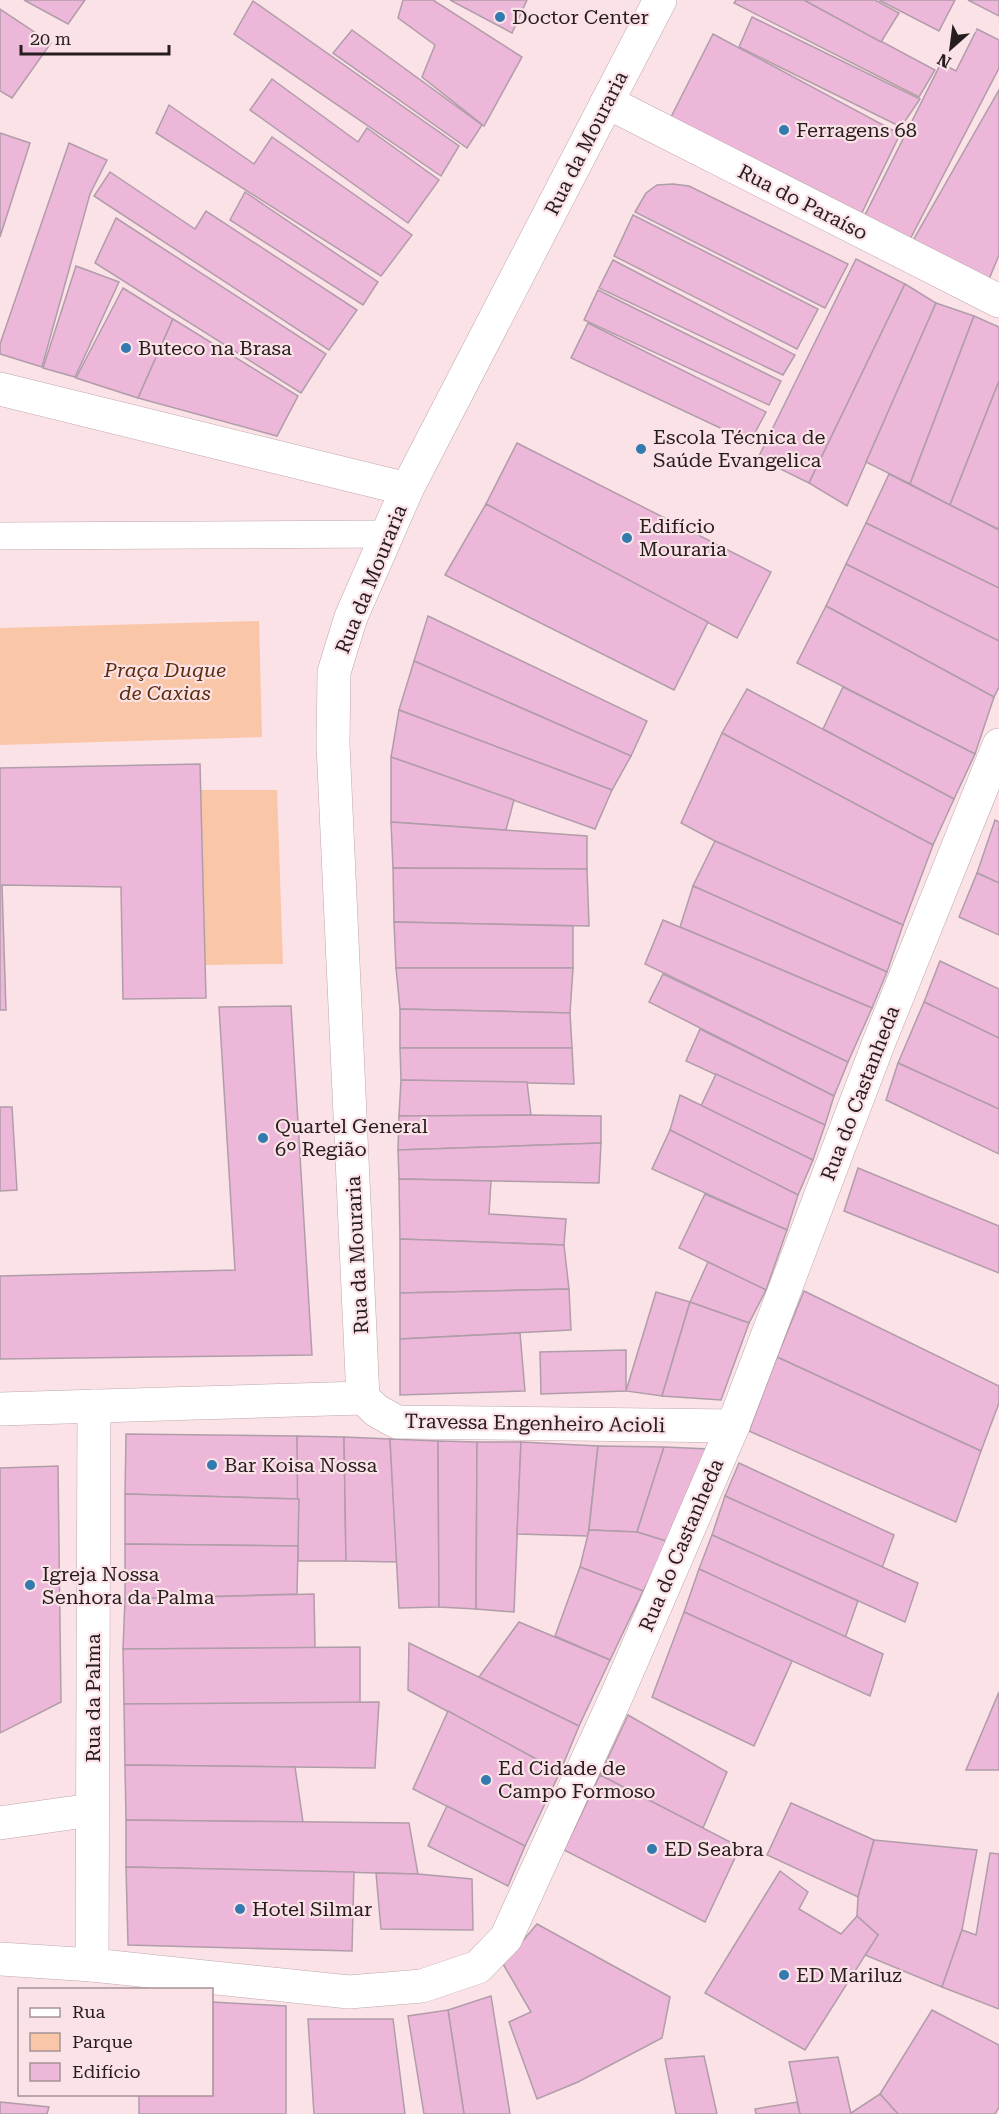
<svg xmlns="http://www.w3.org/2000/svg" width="999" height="2114" font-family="'Roboto Serif',serif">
	<rect width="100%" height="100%" fill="#fbe2e7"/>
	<g fill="#f9c6a8">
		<polygon points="259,621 262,737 0,745 0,628"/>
		<polygon points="201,790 277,790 283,964 205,965"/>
	</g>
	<g fill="#ecb7d9" stroke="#b09da9" stroke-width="1.5">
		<polygon points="24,0 85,0 68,24"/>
		<polygon points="403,0 433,0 522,57 484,126 422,77 435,45 398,18"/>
		<polygon points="450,0 527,0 512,33"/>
		<polygon points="736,0 804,0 935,70 919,97 734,3"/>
		<polygon points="804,0 875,0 899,13 881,42"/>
		<polygon points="879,0 955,0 939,31"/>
		<polygon points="968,0 999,0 999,16"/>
		<polygon points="253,1 459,146 441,176 234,34"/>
		<polygon points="0,9 51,43 12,98 0,91"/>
		<polygon points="752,17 920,99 901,127 739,47"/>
		<polygon points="977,29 999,40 999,68 905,249 859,227 941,63 956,71"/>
		<polygon points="352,30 482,125 467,148 333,53"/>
		<polygon points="713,34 900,134 856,225 667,125"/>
		<polygon points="272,79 358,142 367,128 439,180 408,223 250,110"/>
		<polygon points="999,90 999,255 987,284 907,251"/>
		<polygon points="169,105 254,164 272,137 412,235 381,276 156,133"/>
		<polygon points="0,133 30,143 0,237"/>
		<polygon points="69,143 107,160 90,194 42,367 0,354 0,344"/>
		<polygon points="110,172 195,229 206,211 357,310 329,350 94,196"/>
		<polygon points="673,184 689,186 848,264 825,308 635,212 646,193 657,185"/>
		<polygon points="245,192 378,282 363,305 230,220"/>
		<polygon points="633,215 818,309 797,349 614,256"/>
		<polygon points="116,218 326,354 301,393 95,263"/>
		<polygon points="856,259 905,284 809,483 758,458"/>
		<polygon points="613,260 795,355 783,375 599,288"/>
		<polygon points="76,266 119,282 75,377 43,368"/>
		<polygon points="905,284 936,303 847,506 809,483"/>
		<polygon points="123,288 173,319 138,398 76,378"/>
		<polygon points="598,290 781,381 769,405 584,320"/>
		<polygon points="936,303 974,316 910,484 866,462"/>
		<polygon points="974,316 999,327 999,381 950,505 910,484"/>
		<polygon points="173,319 298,396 277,436 138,398"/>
		<polygon points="588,323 766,412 750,442 571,358"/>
		<polygon points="999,381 999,526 998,529 950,505"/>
		<polygon points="517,443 771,572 737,638 486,504"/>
		<polygon points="889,474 999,530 999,588 866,523"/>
		<polygon points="486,504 708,622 674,690 445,575"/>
		<polygon points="866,523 999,588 999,641 846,564"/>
		<polygon points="846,564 999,641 999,687 994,697 826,606"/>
		<polygon points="826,606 994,697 975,754 797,663"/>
		<polygon points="428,616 647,721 631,756 414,661"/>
		<polygon points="414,661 631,756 612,790 399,710"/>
		<polygon points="843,687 975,754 954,799 823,729"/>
		<polygon points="747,689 954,799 933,845 722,733"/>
		<polygon points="399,710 612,790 595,829 391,757"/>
		<polygon points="722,733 933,845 903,925 715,841 681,823"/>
		<polygon points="391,757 514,800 506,830 391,822"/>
		<polygon points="200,764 206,998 123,999 121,887 2,885 6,1010 0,1010 0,768"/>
		<polygon points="995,820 999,822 999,883 977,873"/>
		<polygon points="391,822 587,836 587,869 393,868"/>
		<polygon points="715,841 903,925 887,972 693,886"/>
		<polygon points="393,868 587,869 589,926 394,922"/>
		<polygon points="977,873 999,883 999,935 959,917"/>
		<polygon points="693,886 887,972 872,1008 680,927"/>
		<polygon points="663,920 872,1008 848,1062 645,964"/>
		<polygon points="394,922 573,926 573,968 396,968"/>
		<polygon points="940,961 999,989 999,1038 924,1002"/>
		<polygon points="396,968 573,968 570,1013 400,1009"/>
		<polygon points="663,974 848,1062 834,1096 649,1002"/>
		<polygon points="924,1002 999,1038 999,1109 898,1063"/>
		<polygon points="291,1006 312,1355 0,1359 0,1276 235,1270 219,1007"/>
		<polygon points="400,1009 570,1013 572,1048 400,1048"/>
		<polygon points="700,1029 834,1096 825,1125 686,1061"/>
		<polygon points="400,1048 572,1048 574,1084 401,1080"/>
		<polygon points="898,1063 999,1109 999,1154 886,1100"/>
		<polygon points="716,1074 825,1125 813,1160 701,1106"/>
		<polygon points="401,1080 527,1082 531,1115 399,1116"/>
		<polygon points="680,1095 813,1160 798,1195 670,1130"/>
		<polygon points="0,1107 12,1107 17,1190 0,1191"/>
		<polygon points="531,1115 601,1116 601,1143 398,1150 399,1116"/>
		<polygon points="670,1130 798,1195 787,1230 652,1169"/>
		<polygon points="601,1143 599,1183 399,1179 398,1150"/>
		<polygon points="858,1168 999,1226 999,1273 844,1211"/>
		<polygon points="399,1179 491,1181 489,1214 566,1219 564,1245 400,1239"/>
		<polygon points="705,1194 787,1230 766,1290 679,1248"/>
		<polygon points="400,1239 564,1245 569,1289 400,1293"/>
		<polygon points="708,1262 766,1290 749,1323 690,1302"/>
		<polygon points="569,1289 571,1330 400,1339 400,1293"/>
		<polygon points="804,1291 999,1386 999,1403 981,1451 777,1357"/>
		<polygon points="656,1292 690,1302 662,1396 626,1391"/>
		<polygon points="690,1302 749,1323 721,1400 662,1396"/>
		<polygon points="520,1333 525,1391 400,1395 400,1339"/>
		<polygon points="626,1350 626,1391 541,1394 540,1352"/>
		<polygon points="777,1357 981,1451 956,1522 749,1431"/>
		<polygon points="126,1434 297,1436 299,1499 125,1494"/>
		<polygon points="297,1436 344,1437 346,1561 298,1561"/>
		<polygon points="344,1437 390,1439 397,1562 346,1561"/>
		<polygon points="390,1439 438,1441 439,1607 399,1608"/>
		<polygon points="438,1441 477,1442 476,1609 439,1607"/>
		<polygon points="477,1442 521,1442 514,1612 476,1609"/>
		<polygon points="521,1442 598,1446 588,1536 517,1534"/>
		<polygon points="598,1446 664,1447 637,1532 589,1530"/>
		<polygon points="664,1447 709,1449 669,1542 637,1532"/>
		<polygon points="739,1463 894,1535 882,1568 725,1496"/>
		<polygon points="58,1466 61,1702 0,1733 0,1468"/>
		<polygon points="125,1494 299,1499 298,1546 125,1544"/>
		<polygon points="725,1496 918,1583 905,1622 712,1535"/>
		<polygon points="589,1530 637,1532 669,1542 643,1591 580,1567"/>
		<polygon points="712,1535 858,1601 845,1638 699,1569"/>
		<polygon points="125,1544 298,1546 297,1594 125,1599"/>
		<polygon points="580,1567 643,1591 610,1660 555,1636"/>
		<polygon points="699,1569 883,1654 870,1696 684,1612"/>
		<polygon points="314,1594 315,1648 123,1649 125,1599"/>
		<polygon points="684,1612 792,1661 754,1746 652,1697"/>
		<polygon points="519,1622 610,1660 579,1726 479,1677"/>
		<polygon points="409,1643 579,1726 560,1772 408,1690"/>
		<polygon points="360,1647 360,1703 124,1704 123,1649"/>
		<polygon points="999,1692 999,1770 966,1770"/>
		<polygon points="379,1702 375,1768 125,1765 124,1704"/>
		<polygon points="448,1711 560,1772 525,1846 413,1789"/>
		<polygon points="628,1715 727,1772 703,1828 600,1775"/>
		<polygon points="125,1765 295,1767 303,1822 126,1820"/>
		<polygon points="600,1775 740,1847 705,1922 564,1850"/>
		<polygon points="791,1803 874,1840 858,1897 767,1855"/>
		<polygon points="447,1806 525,1846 508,1886 428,1846"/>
		<polygon points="126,1820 409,1823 418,1874 126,1867"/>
		<polygon points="874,1840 977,1850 962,1930 942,1987 865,1955 878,1935 857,1916 858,1897"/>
		<polygon points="990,1853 999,1854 999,2009 942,1987 962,1930 976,1935"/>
		<polygon points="126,1867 354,1872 352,1951 128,1945"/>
		<polygon points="780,1871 808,1892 799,1909 841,1934 857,1916 878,1935 805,2050 705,1993"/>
		<polygon points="376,1873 418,1874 472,1879 473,1930 381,1929"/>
		<polygon points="537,1924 670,1997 662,2038 578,2082 537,2099 509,2022 531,2012 503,1964"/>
		<polygon points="491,1996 510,2114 464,2114 448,2010"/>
		<polygon points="212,2002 286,2006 286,2114 139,2114 139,2094 212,2094"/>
		<polygon points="448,2010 464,2114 424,2114 408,2016"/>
		<polygon points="932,2010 999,2045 999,2107 995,2114 898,2114 880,2094"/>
		<polygon points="308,2019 393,2019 405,2114 314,2114"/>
		<polygon points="704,2056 717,2114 676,2114 665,2059"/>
		<polygon points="838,2057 851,2114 800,2114 789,2062"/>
		<polygon points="880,2094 898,2114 851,2114 851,2113"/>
		<polygon points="0,2102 49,2107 47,2114 0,2114"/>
		<polygon points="797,2102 800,2114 756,2114 755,2109"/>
	</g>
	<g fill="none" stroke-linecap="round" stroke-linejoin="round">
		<defs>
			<polyline id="lane" points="0,536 388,534"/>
			<g id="street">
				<polyline points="607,102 999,301"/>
				<polyline points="0,389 407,489"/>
				<polyline points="363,1398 333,744 334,672 351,617 407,489 660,0"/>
				<polyline points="0,1409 363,1398 377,1411 397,1422 733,1426"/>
				<polyline points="0,1823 92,1810"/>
				<polyline points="0,1959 92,1965 349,1992 422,1986 478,1967 506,1938 617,1695 733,1426 879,1042 999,745"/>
				<polyline points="92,1965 94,1406"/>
			</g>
		</defs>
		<use href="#lane" stroke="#bfa7ac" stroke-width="28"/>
		<use href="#street" stroke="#bfa7ac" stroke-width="34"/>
		<use href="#lane" stroke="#fff" stroke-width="27"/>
		<use href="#street" stroke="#fff" stroke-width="33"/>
	</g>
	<g fill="#337aaf" stroke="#fbe2e7" stroke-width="2">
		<circle cx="500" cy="17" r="6"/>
		<circle cx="784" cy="130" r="6"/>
		<circle cx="126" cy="348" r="6"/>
		<circle cx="641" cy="449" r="6"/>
		<circle cx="627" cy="538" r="6"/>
		<circle cx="263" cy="1138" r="6"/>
		<circle cx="212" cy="1465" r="6"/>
		<circle cx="30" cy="1585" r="6"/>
		<circle cx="486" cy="1780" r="6"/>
		<circle cx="652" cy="1849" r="6"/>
		<circle cx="240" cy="1909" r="6"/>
		<circle cx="784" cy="1975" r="6"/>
	</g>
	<g text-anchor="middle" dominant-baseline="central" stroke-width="4.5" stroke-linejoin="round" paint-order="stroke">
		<g font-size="20" fill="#261d1f" stroke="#fbe2e7" text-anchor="start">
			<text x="512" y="17">Doctor Center</text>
			<text x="796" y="130">Ferragens 68</text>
			<text x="138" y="348">Buteco na Brasa</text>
			<text x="653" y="437">Escola Técnica de<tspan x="653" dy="23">Saúde Evangelica</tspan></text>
			<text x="639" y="526">Edifício<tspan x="639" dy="23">Mouraria</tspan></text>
			<text x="275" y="1126">Quartel General<tspan x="275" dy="23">6º Região</tspan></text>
			<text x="224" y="1465">Bar Koisa Nossa</text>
			<text x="42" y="1574">Igreja Nossa<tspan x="42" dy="23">Senhora da Palma</tspan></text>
			<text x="498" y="1768">Ed Cidade de<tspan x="498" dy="23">Campo Formoso</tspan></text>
			<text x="664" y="1849">ED Seabra</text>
			<text x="252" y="1909">Hotel Silmar</text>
			<text x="796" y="1975">ED Mariluz</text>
		</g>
		<g font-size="20" fill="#261d1f" stroke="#fbe2e7">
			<text transform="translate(586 143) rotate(-63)">Rua da Mouraria</text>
			<text transform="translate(803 202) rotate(27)">Rua do Paraíso</text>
			<text transform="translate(371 579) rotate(-68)">Rua da Mouraria</text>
			<text transform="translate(860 1093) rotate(-69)">Rua do Castanheda</text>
			<text transform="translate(357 1255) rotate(-93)">Rua da Mouraria</text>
			<text transform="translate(535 1423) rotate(1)">Travessa Engenheiro Acioli</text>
			<text transform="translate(681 1545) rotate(-67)">Rua do Castanheda</text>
			<text transform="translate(93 1698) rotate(-90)">Rua da Palma</text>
		</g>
		<g font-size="20" font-style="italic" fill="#5d2d09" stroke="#fbe2e7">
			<text x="165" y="670">Praça Duque<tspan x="165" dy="23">de Caxias</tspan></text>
		</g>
	</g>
	<rect x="18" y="1988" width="195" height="108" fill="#fbe2e7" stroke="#a69397" stroke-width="1.5"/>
	<rect x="30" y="2008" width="30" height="9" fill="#ffffff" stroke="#a69397" stroke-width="1.5"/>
	<text x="72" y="2018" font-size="18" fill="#261d1f">Rua</text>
	<rect x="30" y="2033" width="30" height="18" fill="#f9c6a8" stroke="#a69397" stroke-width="1.5"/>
	<text x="72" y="2048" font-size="18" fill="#261d1f">Parque</text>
	<rect x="30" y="2063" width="30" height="18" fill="#ecb7d9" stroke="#a69397" stroke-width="1.5"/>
	<text x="72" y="2078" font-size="18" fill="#261d1f">Edifício</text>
	<g transform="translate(951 48) rotate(208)" stroke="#fbe2e7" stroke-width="4.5" paint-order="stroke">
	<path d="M0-4.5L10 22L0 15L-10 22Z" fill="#261d1f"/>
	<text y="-9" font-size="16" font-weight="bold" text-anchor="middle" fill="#261d1f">N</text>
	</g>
	<path d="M21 45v9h148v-9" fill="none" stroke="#261d1f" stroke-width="3"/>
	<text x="30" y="45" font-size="18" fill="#261d1f" stroke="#fbe2e7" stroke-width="4.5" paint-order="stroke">20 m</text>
</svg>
